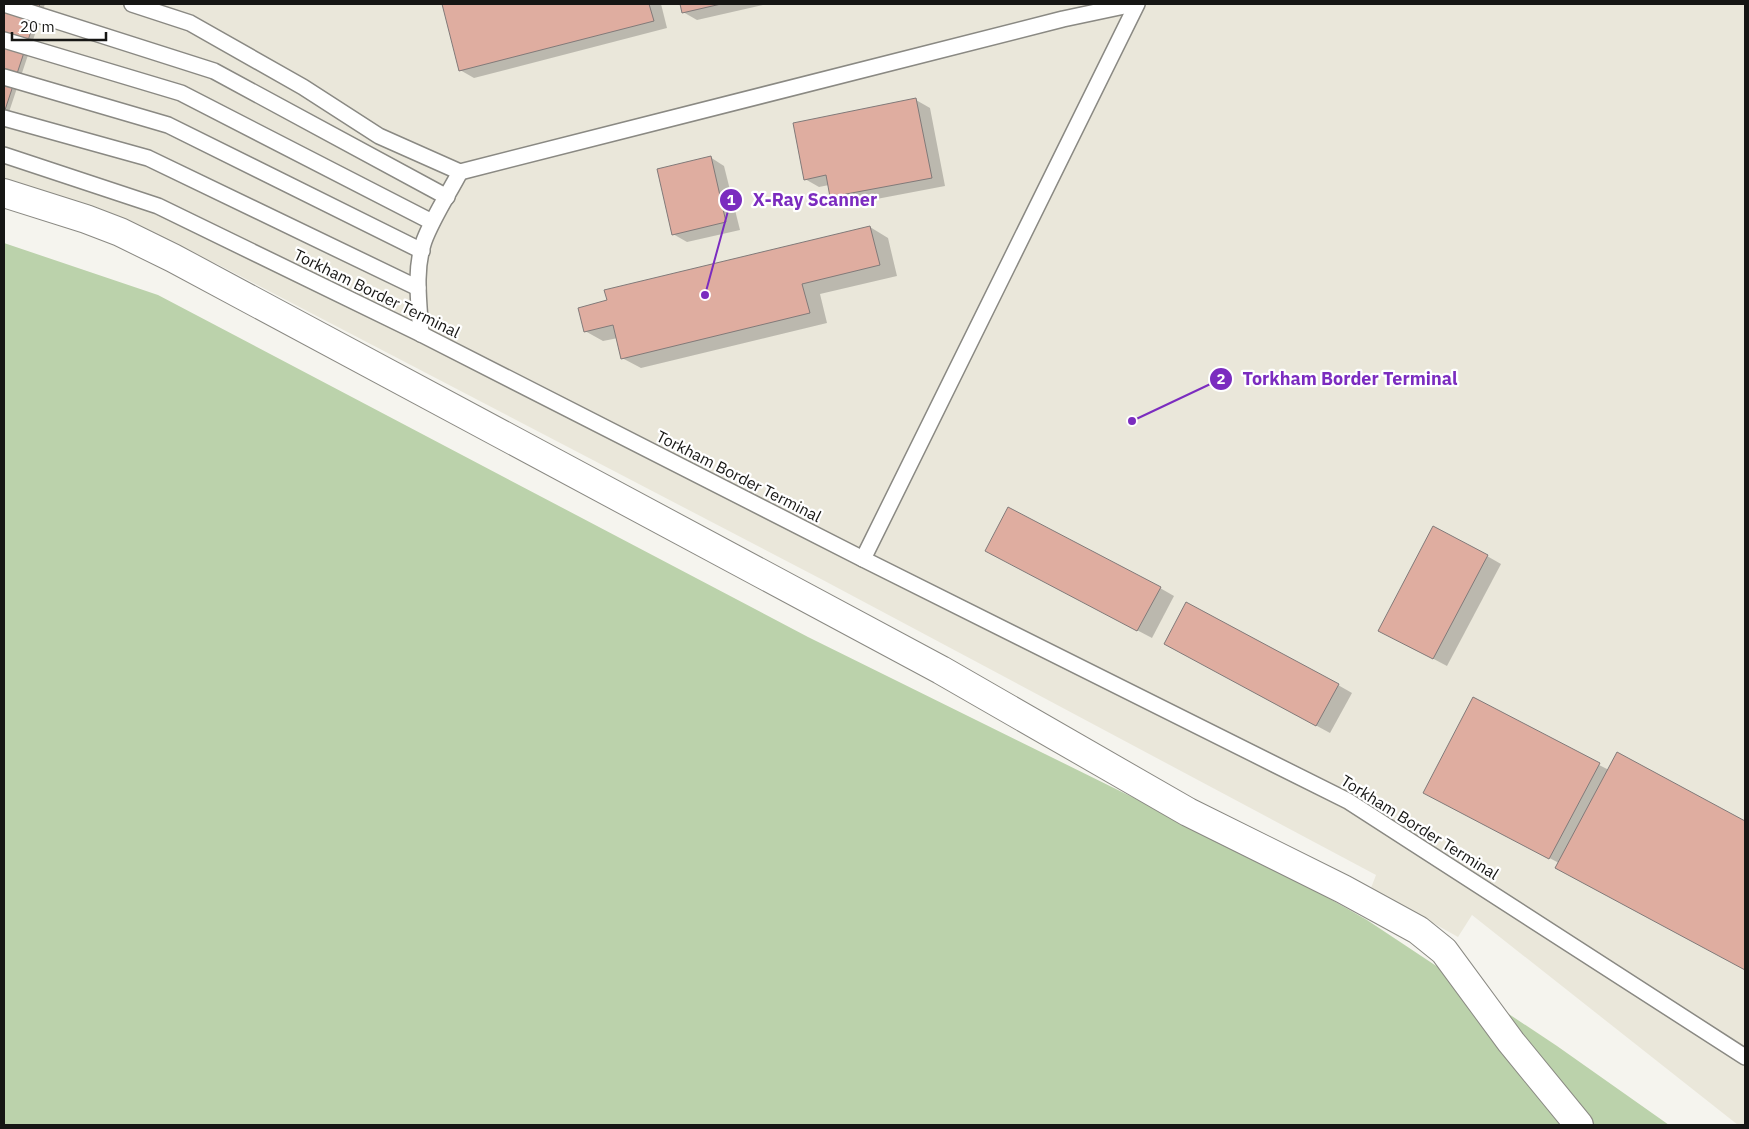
<svg xmlns="http://www.w3.org/2000/svg" width="1749" height="1129" font-family="'IBM Plex Sans',sans-serif">
	<rect width="100%" height="100%" fill="#f5f4ee"/>
	<polygon fill="#eae7da" points="4,4 1745,4 1745,1125 1738,1125 1472,915 1458,937 1371,888 1376,875 821,579 217,264 55,200 4,184"/>
	<polygon fill="#bbd2ab" points="4,243 158,295 808,637 1276,868 1367,920 1557,1046 1669,1125 4,1125"/>
	<g fill="#0003">
		<polygon points="4,4 45,4 4,127"/>
		<polygon points="443,4 661,4 667,28 474,78 460,70"/>
		<polygon points="681,4 767,4 697,20 683,12"/>
		<polygon points="916,100 930,108 945,186 845,205 831,196 829,185 819,187 805,179"/>
		<polygon points="710,157 724,166 740,230 687,242 673,234"/>
		<polygon points="870,227 888,238 897,276 820,294 827,323 641,368 622,358 618,338 603,341 585,331"/>
		<polygon points="1487,556 1501,564 1447,666 1394,638"/>
		<polygon points="1000,558 1160,588 1174,596 1152,638"/>
		<polygon points="1179,651 1338,685 1352,693 1330,733"/>
		<polygon points="1618,754 1745,822 1745,969 1571,876 1559,863 1439,800 1599,765 1609,770"/>
	</g>
	<g fill="#dfada0" stroke="#817a79">
		<polygon points="4,4 40,4 4,113"/>
		<polygon points="442,4 649,4 654,21 459,71"/>
		<polygon points="680,4 721,4 682,13"/>
		<polygon points="916,98 932,178 830,197 826,175 804,180 793,123"/>
		<polygon points="711,156 726,222 672,235 657,169"/>
		<polygon points="870,226 880,265 802,284 810,313 621,359 613,325 584,332 578,308 607,300 604,290"/>
		<polygon points="1008,507 1161,587 1137,631 985,551"/>
		<polygon points="1433,526 1488,555 1433,659 1378,631"/>
		<polygon points="1186,602 1339,684 1316,726 1164,644"/>
		<polygon points="1473,697 1600,763 1549,859 1423,793"/>
		<polygon points="1617,752 1745,821 1745,970 1555,868"/>
	</g>
	<g fill="none" stroke-linecap="round" stroke-linejoin="round">
		<defs>
			<g id="service">
				<polyline points="4,4 214,71 447,197"/>
				<polyline points="132,4 190,23 303,87 379,136 460,172 1063,19 1134,4"/>
				<polyline points="4,40 181,93 432,222"/>
				<polyline points="4,77 168,125 422,251"/>
				<polyline points="4,118 148,158 418,288"/>
				<polyline points="4,155 158,206 421,334 863,559 1348,801 1745,1057"/>
				<path d="M421,334C419,303 414,270 424,241C433,217 448,195 460,172"/>
				<polyline points="863,559 1137,4"/>
			</g>
			<polyline id="tertiary" points="4,193 86,219 120,232 173,258 941,670 1188,812 1343,889 1418,930 1444,951 1511,1042 1579,1125"/>
		</defs>
		<use href="#service" stroke="#8a8983" stroke-width="18"/>
		<use href="#tertiary" stroke="#8a8983" stroke-width="30"/>
		<use href="#service" stroke="#fff" stroke-width="15"/>
		<use href="#tertiary" stroke="#fff" stroke-width="28"/>
	</g>
	<g text-anchor="middle" dominant-baseline="central" stroke-width="4.5" stroke-linejoin="round" paint-order="stroke">
		<g font-size="16" fill="#161614" stroke="#fff">
			<text transform="translate(377 293) rotate(26)">Torkham Border Terminal</text>
			<text transform="translate(739 476) rotate(27)">Torkham Border Terminal</text>
			<text transform="translate(1420 827) rotate(32)">Torkham Border Terminal</text>
		</g>
	</g>
	<path fill="none" stroke="#7b2cbf" stroke-width="2" d="M705 295L731 200M1132 421L1221 379"/>
	<g fill="#7b2cbf" stroke="#fff" stroke-width="2">
		<circle cx="705" cy="295" r="5"/>
		<circle cx="1132" cy="421" r="5"/>
		<circle cx="731" cy="200" r="12"/>
		<circle cx="1221" cy="379" r="12"/>
	</g>
	<g font-size="15" text-anchor="middle" font-weight="bold" fill="#fff">
		<text x="731" y="205">1</text>
		<text x="1221" y="384">2</text>
	</g>
	<g font-size="18" text-anchor="middle" font-weight="bold" fill="#7b2cbf" stroke="#fff" stroke-width="4.5" stroke-linejoin="round" paint-order="stroke">
		<text x="815" y="206">X-Ray Scanner</text>
		<text x="1350" y="385">Torkham Border Terminal</text>
	</g>
	<rect width="1749" height="1129" fill="none" stroke="#161614" stroke-width="10"/>
	<path d="M12 32v8h94v-8" fill="none" stroke="#161614" stroke-width="2.5"/>
	<text x="20" y="32" font-size="15" fill="#161614" stroke="#ffffff" stroke-width="4" paint-order="stroke">20 m</text>
</svg>
